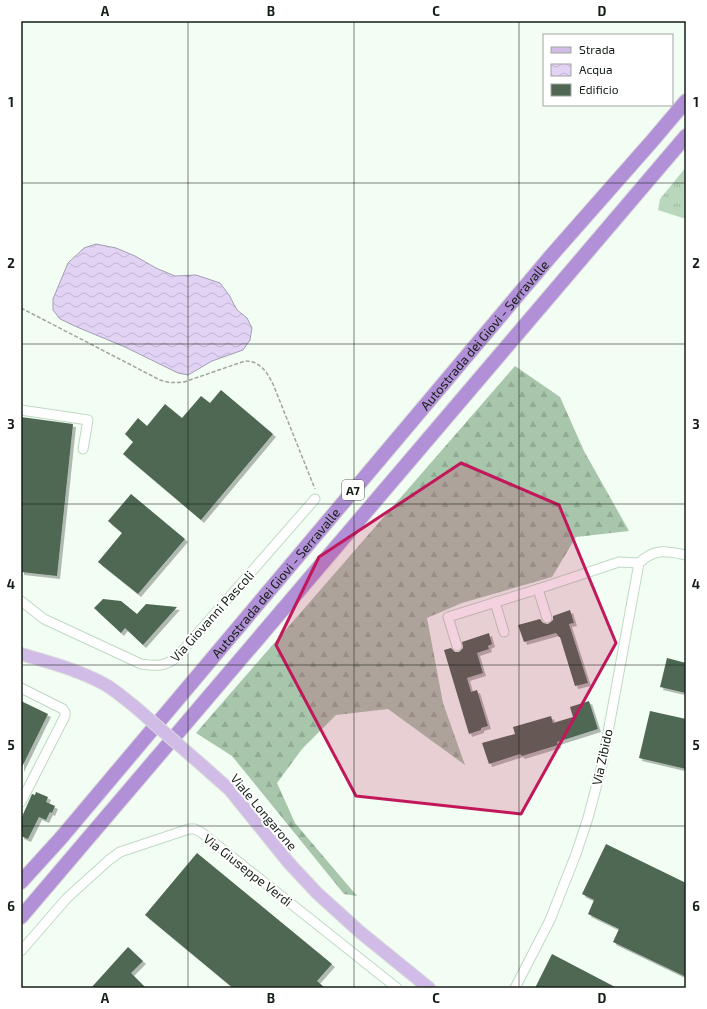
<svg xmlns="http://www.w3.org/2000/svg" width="707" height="1009" font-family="'Exo 2',sans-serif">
	<defs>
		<pattern id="grass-tufts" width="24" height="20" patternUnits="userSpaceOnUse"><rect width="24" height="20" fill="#b9d7bd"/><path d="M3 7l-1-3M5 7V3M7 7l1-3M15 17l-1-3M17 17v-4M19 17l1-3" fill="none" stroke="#9eb8a2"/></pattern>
		<pattern id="forest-firs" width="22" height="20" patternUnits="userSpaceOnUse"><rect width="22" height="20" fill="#a8c6ac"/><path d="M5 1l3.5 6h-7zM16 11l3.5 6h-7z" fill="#90aa93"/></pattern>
		<pattern id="water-waves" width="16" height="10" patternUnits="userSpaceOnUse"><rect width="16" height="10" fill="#e2d3f5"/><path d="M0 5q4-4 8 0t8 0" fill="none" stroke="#c1b5d1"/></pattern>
		<filter id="shadow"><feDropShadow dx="3" dy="3" stdDeviation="0" flood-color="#0004"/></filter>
	</defs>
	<rect width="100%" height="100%" fill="#f2fdf3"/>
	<polygon fill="url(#grass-tufts)" points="686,167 686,219 658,210 660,199"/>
	<polygon fill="url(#forest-firs)" points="515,366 560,397 584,451 629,531 576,537 552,577 462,603 427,618 443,703 465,765 388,709 336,715 302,749 277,783 295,823 357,896 344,894 232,756 196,733"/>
	<polygon fill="url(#water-waves)" stroke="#a49db2" points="96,244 116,248 135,256 156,268 175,276 196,275 220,283 229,295 237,310 247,318 252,328 250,340 243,350 212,361 188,375 178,373 125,347 77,327 60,319 53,310 53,299 68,263 84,248"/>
	<g fill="#4f6752" filter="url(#shadow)">
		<polygon points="221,390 273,434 201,520 123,454 133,442 125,434 138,418 147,426 165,404 182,418 201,396 210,403"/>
		<polygon points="21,417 73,424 57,576 21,572"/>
		<polygon points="131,494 185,539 138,594 98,562 122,533 108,521"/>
		<polygon points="103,599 121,601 137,614 146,604 177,607 143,645 125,628 121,633 94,608"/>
		<polygon points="570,610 574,623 569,624 588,683 575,686 560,637 559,637 556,633 524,642 518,625 540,619 543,623 548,624 553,620 553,616"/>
		<polygon points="489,633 492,644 488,646 489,649 477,653 483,673 467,678 471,692 477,690 488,726 481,728 481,730 469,734 444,650 451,648 455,652 459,652 463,648 462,642"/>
		<polygon points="667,658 686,663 686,693 660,687"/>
		<polygon points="21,701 48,714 21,769"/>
		<polygon points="589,701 598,729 557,742 558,745 522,756 520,754 489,764 482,743 515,734 513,727 551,716 553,723 573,717 570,707"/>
		<polygon points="650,711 686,719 686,769 639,758"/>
		<polygon points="36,792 48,797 46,802 55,806 52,813 50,812 46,820 39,817 28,839 21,836 21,819 32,794 35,795"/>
		<polygon points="606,844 686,883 686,977 613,942 619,929 588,914 594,900 582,894"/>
		<polygon points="197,853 332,964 317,981 325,988 233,988 145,915"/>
		<polygon points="128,947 143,961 131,973 146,988 91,988"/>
		<polygon points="552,954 617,988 535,988"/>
	</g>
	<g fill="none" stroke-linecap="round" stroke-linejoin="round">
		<defs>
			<g id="minor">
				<polyline points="21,410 88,420 83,449"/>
				<polyline points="538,589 547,618"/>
				<path d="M21,601L44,619L141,664C156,666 165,667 177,657L315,499"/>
				<polyline points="495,602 504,632"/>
				<polyline points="457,646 448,617 538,589 619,562 639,563"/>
				<polyline points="21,688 63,709 65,712 65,716 21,802"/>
				<polyline points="21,951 67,898 109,860 120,852 189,829 195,829 202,833 397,988"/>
				<path d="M515,988L550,920L576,854L588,818L602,765L639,563C655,548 665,551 686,555"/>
			</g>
			<g id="major">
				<path d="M21,654C51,663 79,670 106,685C116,691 125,699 134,706"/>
				<polyline points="203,766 230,790 289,863 317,893 360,932 429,988"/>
			</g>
			<g id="highway">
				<path id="s1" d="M21,882L61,838L550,257L653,140L686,101"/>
				<polyline points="21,917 686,136"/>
			</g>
		</defs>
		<use href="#minor" stroke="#bfdac3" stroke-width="11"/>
		<use href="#major" stroke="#dadbda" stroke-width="14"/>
		<use href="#highway" stroke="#dadbda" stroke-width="16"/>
		<path stroke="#9ca79d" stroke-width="1.5" stroke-dasharray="4 2" stroke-linecap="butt" d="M21,308L160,380C168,383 175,383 184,382L245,361C260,361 267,372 273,384L315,489"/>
		<use href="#minor" stroke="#fff" stroke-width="9"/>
		<use href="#major" stroke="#d1bce7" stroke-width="12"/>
		<use href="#highway" stroke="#b290d7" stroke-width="14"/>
		<defs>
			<polyline id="major-bridge" points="134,706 203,766"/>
		</defs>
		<use href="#major-bridge" stroke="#dadbda" stroke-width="14" stroke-linecap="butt"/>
		<use href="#major-bridge" stroke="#d1bce7" stroke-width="12"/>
	</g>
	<path fill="#c2185b" fill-opacity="0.2" stroke="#c2185b" stroke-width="3" stroke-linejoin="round" d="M461,463L559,505L616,643L521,814L356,796L276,645L319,557Z"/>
	<path fill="none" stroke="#151f16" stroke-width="1" stroke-opacity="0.55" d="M188,21V988M354,21V988M519,21V988M21,183H686M21,344H686M21,504H686M21,665H686M21,826H686"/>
	<g text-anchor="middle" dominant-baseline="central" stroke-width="4" stroke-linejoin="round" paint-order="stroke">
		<rect fill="#fff" stroke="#5b625c" stroke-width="1" x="342" y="480" width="22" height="20" rx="3"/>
		<g font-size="12" font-weight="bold" fill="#151f16">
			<text x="353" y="490">A7</text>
		</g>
		<g font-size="13" fill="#151f16" stroke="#fff">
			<text stroke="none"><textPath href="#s1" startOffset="717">Autostrada dei Giovi - Serravalle</textPath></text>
			<text stroke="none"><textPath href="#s1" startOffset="393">Autostrada dei Giovi - Serravalle</textPath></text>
			<text transform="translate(212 616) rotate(-48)">Via Giovanni Pascoli</text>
			<text transform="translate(602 757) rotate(-78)">Via Zibido</text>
			<text transform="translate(264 812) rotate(50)">Viale Longarone</text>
			<text transform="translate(248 870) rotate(38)">Via Giuseppe Verdi</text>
		</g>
	</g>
	<rect width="707" height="1009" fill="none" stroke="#ffffff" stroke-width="44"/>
	<rect x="543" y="34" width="130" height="72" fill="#ffffff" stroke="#a1a5a2"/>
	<rect x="551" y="47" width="20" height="6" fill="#d1bce7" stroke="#a1a5a2"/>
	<text x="579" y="54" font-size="12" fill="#151f16">Strada</text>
	<rect x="551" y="64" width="20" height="12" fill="url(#water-waves)" stroke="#a1a5a2"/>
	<text x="579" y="74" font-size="12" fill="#151f16">Acqua</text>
	<rect x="551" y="84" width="20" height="12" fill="#4f6752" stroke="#a1a5a2"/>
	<text x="579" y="94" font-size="12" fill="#151f16">Edificio</text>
	<rect x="22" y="22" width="663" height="965" fill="none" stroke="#151f16" stroke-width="1.5"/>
	<g font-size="13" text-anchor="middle" font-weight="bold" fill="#151f16">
		<text x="105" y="16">A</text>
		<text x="271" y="16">B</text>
		<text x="436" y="16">C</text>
		<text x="602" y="16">D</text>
		<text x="11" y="107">1</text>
		<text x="696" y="107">1</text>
		<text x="11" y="268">2</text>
		<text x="696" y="268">2</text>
		<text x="11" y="429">3</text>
		<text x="696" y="429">3</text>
		<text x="11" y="589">4</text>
		<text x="696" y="589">4</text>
		<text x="11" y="750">5</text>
		<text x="696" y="750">5</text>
		<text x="11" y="911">6</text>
		<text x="696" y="911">6</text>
		<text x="105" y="1003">A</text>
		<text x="271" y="1003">B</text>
		<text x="436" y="1003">C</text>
		<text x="602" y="1003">D</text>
	</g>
</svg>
